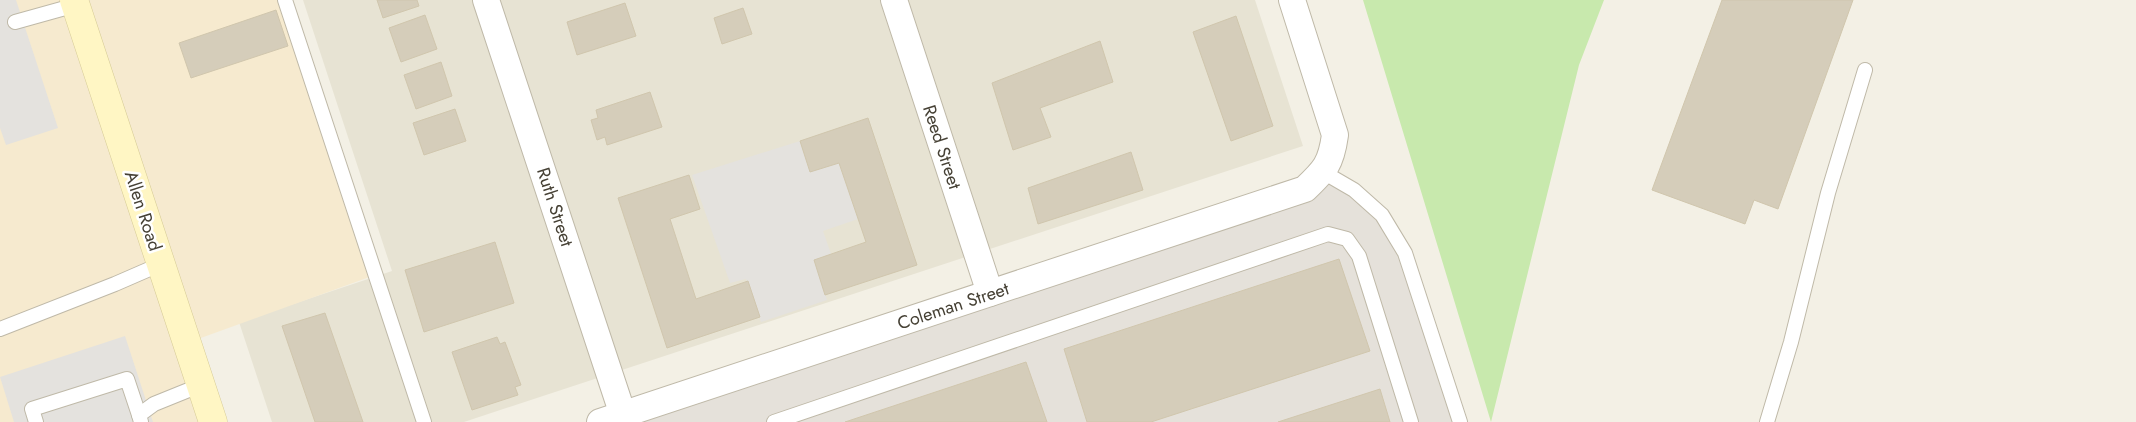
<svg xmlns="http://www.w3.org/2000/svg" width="2136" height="422" font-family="Jost,sans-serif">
	<rect width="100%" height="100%" fill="#f3f0e5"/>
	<polygon fill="#e7e3d3" points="303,0 1255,0 1303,146 464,422 272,422 239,322 392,271"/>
	<polygon fill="#f6eacf" points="0,0 285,0 375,275 187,343 213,422 0,422"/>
	<polygon fill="#e5e1da" points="1323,172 1354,190 1405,253 1460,422 600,422"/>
	<polygon fill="#c8e9ad" points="1363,0 1604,0 1579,65 1491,422"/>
	<g fill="#e4e2de">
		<polygon points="0,0 16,0 58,128 6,145 0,128"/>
		<polygon points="800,141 810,172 839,163 858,219 823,231 831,254 814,260 827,300 761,322 746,279 730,283 692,175"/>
		<polygon points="125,336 153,422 14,422 0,377"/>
	</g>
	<g fill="#d5cdba" stroke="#d0c6ad">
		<polygon points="377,0 417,0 419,6 383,18"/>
		<polygon points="1722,0 1853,0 1778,209 1754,200 1745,224 1652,190"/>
		<polygon points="625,3 636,36 577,55 567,22"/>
		<polygon points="743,8 752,34 722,44 714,18"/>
		<polygon points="276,10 288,46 191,78 179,43"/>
		<polygon points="425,15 437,49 401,62 389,28"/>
		<polygon points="1236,16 1273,126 1231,141 1193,32"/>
		<polygon points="1100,41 1113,82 1040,108 1051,137 1013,150 992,83"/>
		<polygon points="441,62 452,96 416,109 404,75"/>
		<polygon points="650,92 662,127 607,145 605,137 597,140 591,120 598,118 596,110"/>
		<polygon points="455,109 466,141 424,155 413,123"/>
		<polygon points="868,118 917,265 825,295 814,260 866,242 839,163 810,172 800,141"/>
		<polygon points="1131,152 1143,190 1038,224 1028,188"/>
		<polygon points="689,175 700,209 670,219 696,299 748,281 760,317 667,348 618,198"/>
		<polygon points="495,242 514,303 424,332 405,270"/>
		<polygon points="1339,259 1370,351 1151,422 1087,422 1064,349"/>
		<polygon points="325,313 363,422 315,422 282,326"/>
		<polygon points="497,337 500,344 505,342 521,385 515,387 518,395 472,410 452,352"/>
		<polygon points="1026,362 1047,422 845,422"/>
		<polygon points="1380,389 1390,422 1278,422"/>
	</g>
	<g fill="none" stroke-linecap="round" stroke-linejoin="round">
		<defs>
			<g id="service">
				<polyline points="285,0 424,422"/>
				<polyline points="15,22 76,5"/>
				<polyline points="1323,172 1354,190 1382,215 1405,253 1460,422"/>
				<polyline points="0,329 115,284 161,264"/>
				<polyline points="36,422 32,409 127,379 139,415"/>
				<polyline points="141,422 139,415 154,404 201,385"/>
				<polyline points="774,422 1328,234 1347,239 1359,256 1411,422"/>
				<polyline points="1767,422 1791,342 1828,193 1865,70"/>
			</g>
			<g id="minor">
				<polyline points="486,0 623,415"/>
				<polyline points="894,0 990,293"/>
				<path d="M600,422L1305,189C1325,170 1331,164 1335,135L1292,0"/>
			</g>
			<polyline id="secondary" points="74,0 213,422"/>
		</defs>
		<use href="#service" stroke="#bfb9a8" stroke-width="16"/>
		<use href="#minor" stroke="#bfb9a8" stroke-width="28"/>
		<use href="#secondary" stroke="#d5ca94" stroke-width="29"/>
		<use href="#service" stroke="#fff" stroke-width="14"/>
		<use href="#minor" stroke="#fff" stroke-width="26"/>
		<use href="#secondary" stroke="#fff6c4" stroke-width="28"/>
	</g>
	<g text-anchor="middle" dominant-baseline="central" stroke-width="5" stroke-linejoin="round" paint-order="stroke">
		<g font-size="18" fill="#464135" stroke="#fff">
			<text transform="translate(942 147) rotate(72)">Reed Street</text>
			<text transform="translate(555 207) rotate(72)">Ruth Street</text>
			<text transform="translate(143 211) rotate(72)">Allen Road</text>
			<text transform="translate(953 306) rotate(-18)">Coleman Street</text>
		</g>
	</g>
</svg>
